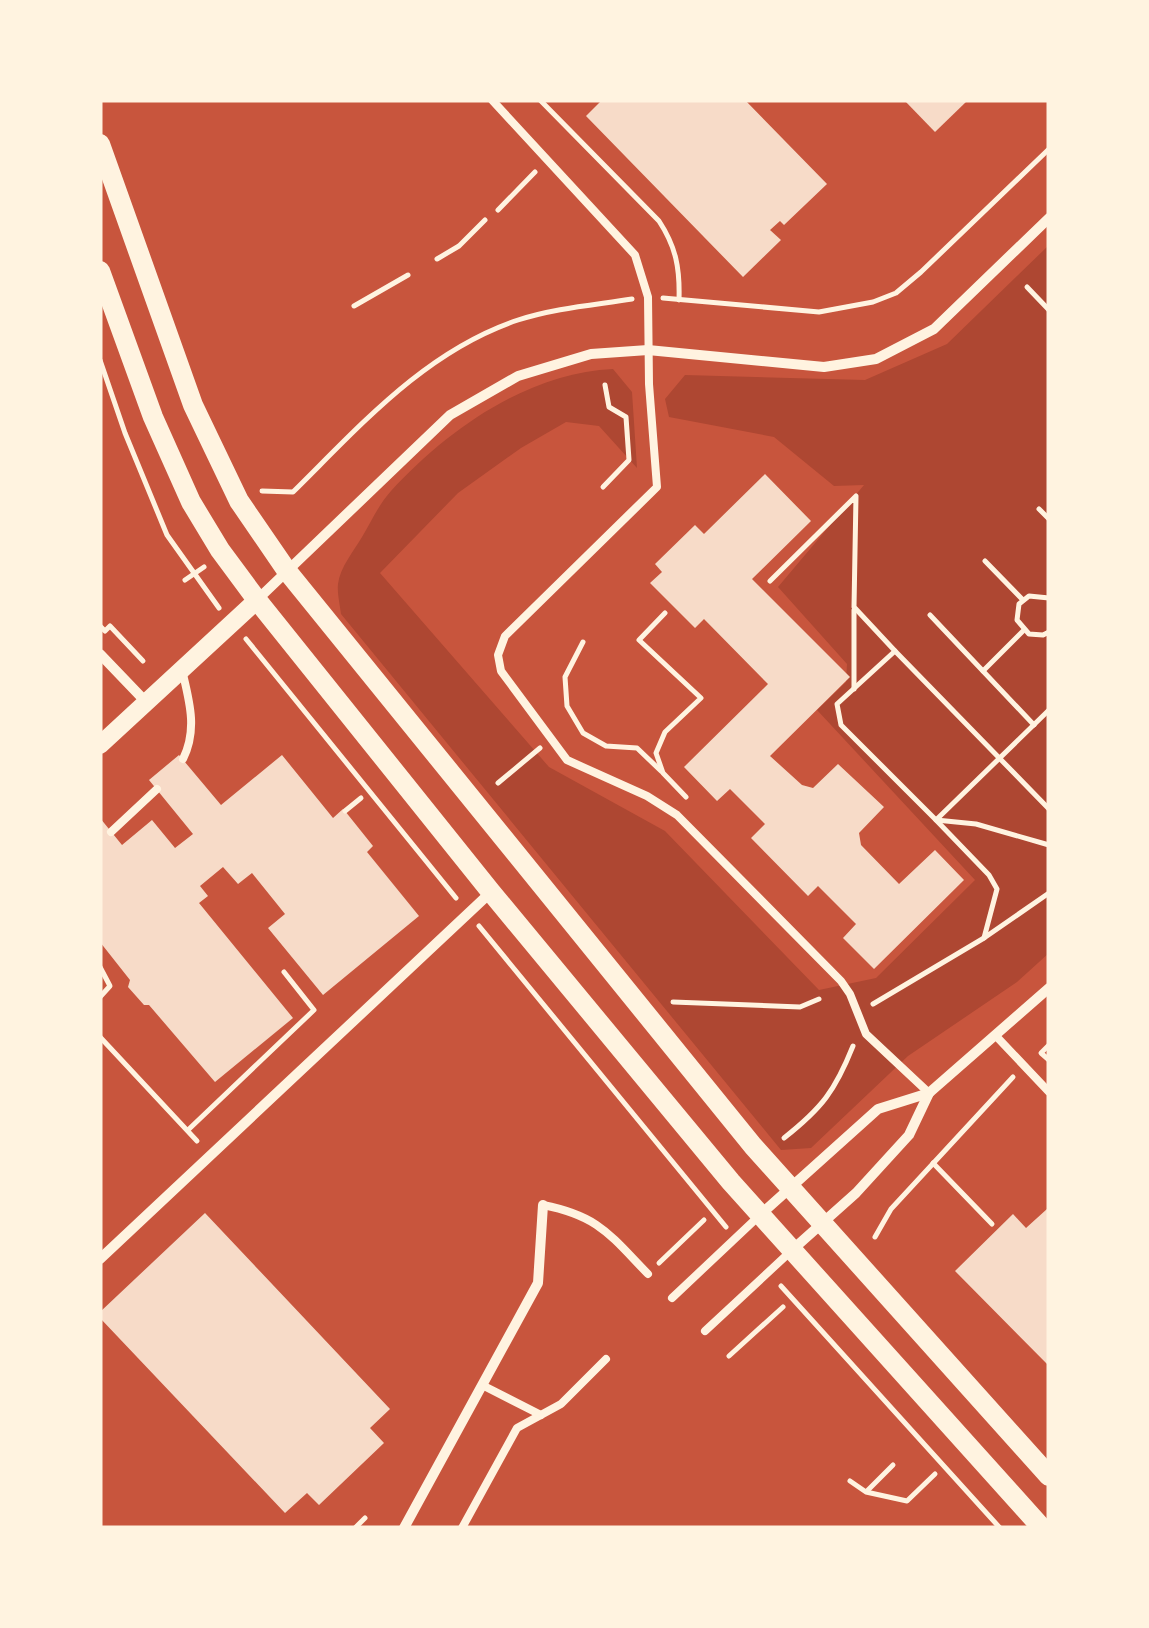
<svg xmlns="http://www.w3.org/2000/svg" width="1149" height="1628" font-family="'Alegreya Sans',sans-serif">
	<rect width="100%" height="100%" fill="#c8553d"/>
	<path fill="#ae4732" d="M1049,245V953L1017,982L908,1056L811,1148L781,1150L341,614C340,605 337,593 338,584C340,567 354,551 362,537C371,522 379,504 391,491C447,430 527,373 613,369L632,392L637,468L599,426L566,422L521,448L458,493L380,573L549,767L665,831L819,990L876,978L975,880L817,710L846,682L847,664L778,587L864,485L834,486L774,437L669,417L665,399L685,375L865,380L947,344Z"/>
	<g fill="#f7dbc8">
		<polygon points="602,100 745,100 827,184 784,225 780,221 770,230 781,240 743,277 586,116"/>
		<polygon points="904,100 968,100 935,132"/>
		<polygon points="765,474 811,521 752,579 850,677 770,756 802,785 813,788 838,764 884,807 859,833 861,845 899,884 935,850 964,880 874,969 843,938 856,924 818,886 808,896 751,838 765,824 730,789 717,801 684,767 768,684 704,619 695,628 650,583 662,572 655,564 695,525 704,534"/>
		<polygon points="179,755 221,805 282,755 333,818 343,809 345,811 373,846 367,852 419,916 323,995 268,928 285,914 252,873 238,884 223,867 200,886 208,896 199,903 293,1018 215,1082 149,1005 144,1005 128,987 130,980 100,942 100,818 122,845 152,820 175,848 193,834 149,780"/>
		<polygon points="1047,1209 1049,1211 1049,1366 955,1271 1013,1214 1026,1228"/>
		<polygon points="205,1213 390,1409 370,1428 384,1443 319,1505 307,1493 285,1513 100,1318 100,1312"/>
	</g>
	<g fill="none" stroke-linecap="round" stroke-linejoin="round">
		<g stroke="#fff3e0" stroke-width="5">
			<path d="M540,100L659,221C676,247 680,268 679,300"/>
			<polyline points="498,210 535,172"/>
			<polyline points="437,259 459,246 485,220"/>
			<polyline points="1027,287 1049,310"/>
			<polyline points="663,298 819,312 873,302 896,293 921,272 1049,149"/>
			<polyline points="354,306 408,275"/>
			<polyline points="100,360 125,433 167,535 219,608"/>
			<polyline points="603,487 629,460 626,417 609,407 605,385"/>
			<path d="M262,491L293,492C360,426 425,351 518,320C555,308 594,305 632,299"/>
			<polyline points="1039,509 1049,519"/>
			<polyline points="985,561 1023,600"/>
			<polyline points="185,580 204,567"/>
			<polyline points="770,581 856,496 854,607 895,651 837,704 841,725 936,820 976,824 1049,845"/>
			<polyline points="1049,598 1029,596 1019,604 1017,620 1029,634 1043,635 1049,632"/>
			<polyline points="665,613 639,640 701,698 665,732 656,753 663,773 686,797"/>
			<polyline points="930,615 1034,725"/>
			<polyline points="100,626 105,631 110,626 143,661"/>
			<polyline points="246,639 456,898"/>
			<polyline points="583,642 565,677 567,706 583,733 606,746 637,748 661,771"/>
			<polyline points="895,651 1049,809"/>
			<polyline points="983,671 1023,631"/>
			<polyline points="854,689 854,610"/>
			<polyline points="1049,710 936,820 989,875 997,889 984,938 1049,893"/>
			<polyline points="498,783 540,748"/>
			<polyline points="345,811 361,798"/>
			<polyline points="479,926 726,1227"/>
			<polyline points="100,967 110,986 100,997"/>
			<polyline points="673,1002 800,1007 819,999"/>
			<polyline points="873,1004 984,938"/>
			<polyline points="100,1037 197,1141"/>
			<polyline points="1049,1045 1041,1053 1049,1060"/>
			<polyline points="188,1130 314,1010 284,972"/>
			<path d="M784,1138C822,1108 835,1091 853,1046"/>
			<polyline points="933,1163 992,1224"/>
			<polyline points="875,1237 891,1209 1013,1077"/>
			<polyline points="659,1263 704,1220"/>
			<polyline points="781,1286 1000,1528"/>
			<polyline points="729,1356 783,1307"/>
			<polyline points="850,1481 866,1492 907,1501 935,1474"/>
			<polyline points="867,1491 893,1465"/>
			<polyline points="355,1528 365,1518"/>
		</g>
		<g stroke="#fff3e0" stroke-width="8">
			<polyline points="492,100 635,255 648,297 649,384 657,487 505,636 498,655 501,671 567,760 647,796 677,815 841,981 850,994 866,1034 929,1093"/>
			<path d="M182,670C189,700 198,729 183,759"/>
			<polyline points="111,832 157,789"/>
			<polyline points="996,1036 1049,1092"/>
			<path d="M543,1205C599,1216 610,1235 648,1274"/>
			<polyline points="672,1298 760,1215"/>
			<polyline points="705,1331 790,1252"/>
			<polyline points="482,1385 541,1415"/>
			<polyline points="462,1528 517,1428 561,1404 606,1359"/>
		</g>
		<g stroke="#fff3e0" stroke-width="10">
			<polyline points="257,600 450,415 518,376 591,354 648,350 824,367 876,359 934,329 1049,218"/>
			<polyline points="100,654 146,702"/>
			<polyline points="760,1215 878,1109 929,1093 1049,988"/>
			<polyline points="791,1251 856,1193 909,1135 929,1093"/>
			<polyline points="100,1259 491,892"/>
			<polyline points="404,1528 538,1283 543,1205"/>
		</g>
		<polyline stroke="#fff3e0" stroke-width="18" points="100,745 257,600"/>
		<g stroke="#fff3e0" stroke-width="20">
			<polyline points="100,144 193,405 239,501 287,571 753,1146 1049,1476"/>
			<polyline points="100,271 153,417 191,502 220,550 257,600 491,892 731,1182 1042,1528"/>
		</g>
	</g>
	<rect width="1149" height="1628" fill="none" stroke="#fff3e0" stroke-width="205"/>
</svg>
